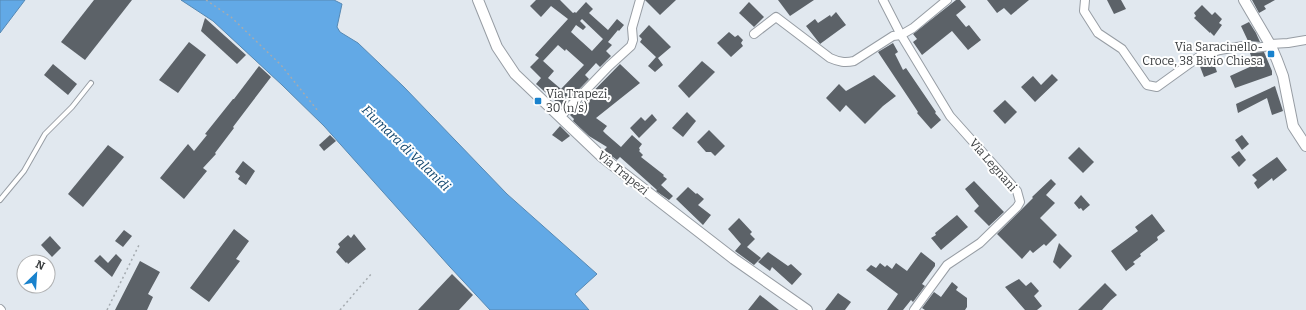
<svg xmlns="http://www.w3.org/2000/svg" width="1306" height="310" font-family="Bitter,serif">
	<rect width="100%" height="100%" fill="#e1e8ef"/>
	<g fill="#62a9e6" stroke="#5689b4">
		<polygon points="0,0 25,0 0,33"/>
		<polygon points="181,0 334,0 342,4 337,27 340,32 358,43 404,87 507,194 597,274 575,294 589,310 490,310 450,267 324,126 282,85 213,21"/>
	</g>
	<g fill="#5c6268" fill-rule="evenodd">
		<polygon points="94,0 132,0 85,60 61,42"/>
		<path d="M536,0H560L573,13L575,12L576,13L586,2L593,9L589,13L608,30L617,19L624,25L619,31L618,30L608,42L612,45L606,51L611,56L600,67L596,63L585,75L589,79L562,107L536,84L541,78L530,67L539,58L535,55L568,19L551,6L541,17L530,6ZM582,19L603,39L592,51L571,32L576,25L583,30L586,27L580,21ZM558,45L565,51L566,49L584,65L561,89L548,78L554,71L542,60L543,61Z"/>
		<polygon points="645,0 676,0 660,15"/>
		<polygon points="778,0 814,0 790,16"/>
		<polygon points="956,0 960,0 966,7 956,15 966,27 969,25 981,40 968,50 952,31 922,55 913,42 917,39 913,34"/>
		<polygon points="987,0 1029,0 1011,15 1004,8 997,13"/>
		<polygon points="1107,0 1121,0 1126,9 1114,14"/>
		<polygon points="1252,0 1275,0 1264,6 1266,9 1259,13"/>
		<polygon points="749,2 764,17 754,27 739,13"/>
		<polygon points="1202,5 1212,15 1215,12 1222,19 1219,23 1222,25 1214,36 1210,32 1210,33 1194,18 1196,16 1194,13"/>
		<polygon points="836,12 846,25 820,44 806,26 815,19 818,23 830,15 831,17"/>
		<polygon points="205,18 246,55 237,64 201,31"/>
		<polygon points="1249,22 1256,33 1260,42 1248,41 1241,26"/>
		<polygon points="649,25 671,47 658,58 663,65 655,72 648,66 656,57 640,42 642,39 639,36"/>
		<polygon points="729,32 735,37 738,35 743,40 741,43 743,46 731,57 717,43"/>
		<polygon points="189,42 206,55 178,93 159,80"/>
		<polygon points="893,43 898,52 895,54 903,70 906,68 936,112 935,113 941,120 931,129 917,113 918,112 878,52"/>
		<polygon points="1264,52 1272,71 1272,75 1235,88 1230,76 1254,65 1250,53"/>
		<polygon points="1212,58 1217,72 1204,77 1199,64 1202,61"/>
		<polygon points="702,61 715,72 689,98 678,86"/>
		<polygon points="53,64 77,84 68,95 44,75"/>
		<polygon points="620,64 640,83 596,118 607,126 603,131 606,134 621,147 632,135 642,144 639,148 640,150 639,151 643,155 641,157 664,175 663,176 667,179 661,185 673,196 669,200 656,191 661,186 657,190 620,157 617,160 605,151 604,150 607,147 589,136 573,121 574,119 570,115"/>
		<polygon points="259,66 271,77 233,127 234,128 215,153 216,154 203,168 207,171 184,199 160,178 188,144 194,151 207,135 205,134 233,99 234,99"/>
		<polygon points="1052,74 1058,80 1035,102 1021,87 1033,76 1041,85"/>
		<polygon points="874,75 896,96 883,106 865,124 846,105 840,112 826,98 839,84 846,91"/>
		<polygon points="1275,86 1283,111 1272,115 1267,98 1238,113 1236,104"/>
		<polygon points="1005,100 1017,112 1005,124 993,111"/>
		<polygon points="687,112 696,121 683,137 672,128"/>
		<polygon points="652,114 657,120 639,138 630,128 641,117 645,121"/>
		<polygon points="560,126 570,136 562,142 552,135"/>
		<polygon points="709,130 725,146 715,156 711,152 706,152 697,142"/>
		<polygon points="330,135 336,141 324,151 319,145"/>
		<polygon points="1242,135 1249,144 1242,150 1235,140"/>
		<polygon points="108,145 124,157 83,207 68,194"/>
		<polygon points="1079,147 1094,162 1083,173 1068,158"/>
		<polygon points="1239,151 1246,160 1239,167 1231,157"/>
		<polygon points="1277,157 1287,170 1273,181 1272,178 1258,189 1254,183 1257,180 1252,175"/>
		<polygon points="243,161 255,171 246,185 238,179 240,176 235,172"/>
		<polygon points="1051,179 1056,184 1046,195 1055,203 1040,218 1057,235 1046,246 1044,244 1033,253 1030,250 1022,259 997,234 1033,198 1032,197"/>
		<polygon points="974,181 1004,212 989,226 974,211 979,206 965,189"/>
		<polygon points="688,187 696,194 697,193 704,199 698,205 711,215 703,225 676,199"/>
		<polygon points="1081,195 1090,205 1083,211 1081,208 1079,209 1074,203"/>
		<polygon points="1152,214 1165,231 1157,237 1158,240 1140,254 1141,256 1133,262 1135,264 1126,271 1111,251 1138,231 1135,227"/>
		<polygon points="957,215 968,227 941,250 931,238 936,235 935,233"/>
		<polygon points="739,218 752,232 750,234 755,239 747,247 761,258 754,265 735,251 741,244 728,229"/>
		<polygon points="234,229 249,241 236,259 240,261 209,302 190,288"/>
		<polygon points="124,230 132,236 123,247 115,241"/>
		<polygon points="354,234 366,249 348,264 347,262 346,263 336,252 340,247 338,244 348,235 351,238"/>
		<polygon points="50,236 61,248 52,257 41,245"/>
		<polygon points="1059,243 1072,256 1060,269 1053,262"/>
		<polygon points="768,252 788,266 791,264 802,274 792,285 772,267 770,271 758,262"/>
		<polygon points="921,252 935,263 935,266 922,284 925,286 913,302 911,300 903,310 887,310 898,294 866,270 871,265 876,268 880,263 885,267 887,265 892,269 896,263 907,271"/>
		<polygon points="116,254 122,260 112,277 94,261 100,255 108,263"/>
		<polygon points="140,261 160,272 148,294 153,297 147,310 115,310"/>
		<polygon points="452,274 473,295 459,310 418,310"/>
		<polygon points="1019,279 1026,286 1031,282 1039,291 1034,296 1042,306 1037,310 1025,310 1005,287"/>
		<polygon points="952,282 958,287 956,290 967,298 967,307 965,310 925,310 922,308 934,292 941,297"/>
		<polygon points="1105,283 1117,295 1111,300 1102,310 1078,310"/>
		<polygon points="838,293 851,302 845,310 825,310"/>
		<polygon points="760,295 779,310 748,310"/>
	</g>
	<g fill="none" stroke-linecap="round" stroke-linejoin="round">
		<defs>
			<polyline id="service" points="0,200 24,171 45,134 72,107 91,83"/>
			<g id="minor">
				<polyline points="883,0 901,35 950,116 1017,191 1020,202 1017,207 980,243 947,265 914,310"/>
				<polyline points="1085,0 1084,11 1098,33 1122,49 1147,85 1157,87 1200,56 1220,50 1243,46 1254,48 1271,46"/>
				<path d="M754,34L776,17L830,58C839,62 845,63 854,61L893,36L901,35L913,28L947,0"/>
				<polyline points="1270,44 1288,43 1306,40"/>
				<polyline points="560,117 609,66 631,46 633,40 632,28 640,0"/>
				<polyline points="0,309 1,310"/>
			</g>
			<g id="tertiary">
				<polyline points="478,0 497,47 515,74 601,156 734,259 807,310"/>
				<polyline points="1244,0 1271,46 1277,60 1283,76 1293,126 1306,146"/>
			</g>
		</defs>
		<use href="#service" stroke="#979da4" stroke-width="6"/>
		<use href="#minor" stroke="#979da4" stroke-width="10"/>
		<use href="#tertiary" stroke="#979da4" stroke-width="12"/>
		<g stroke="#a5abb0" stroke-width="1.5" stroke-dasharray="2 3" stroke-linecap="butt">
			<polyline points="206,0 231,17 281,65 318,111"/>
			<polyline points="107,310 140,243"/>
			<polyline points="340,310 372,273"/>
		</g>
		<use href="#service" stroke="#fff" stroke-width="4"/>
		<use href="#minor" stroke="#fff" stroke-width="8"/>
		<use href="#tertiary" stroke="#fff" stroke-width="10"/>
	</g>
	<g fill="#1982cd" stroke="#fff" stroke-width="1.5">
		<rect x="1267" y="50" width="8" height="8" rx="2"/>
		<rect x="534" y="97" width="8" height="8" rx="2"/>
	</g>
	<g text-anchor="middle" dominant-baseline="central" stroke-width="4" stroke-linejoin="round" paint-order="stroke">
		<g font-size="12" fill="#3a3d3f" stroke="#fff" text-anchor="end">
			<text x="1263" y="47">Via Saracinello-<tspan x="1263" dy="14">Croce, 38 Bivio Chiesa</tspan></text>
			<text x="546" y="94" text-anchor="start">Via Trapezi,<tspan x="546" dy="14">30 (n/s)</tspan></text>
		</g>
		<g font-size="12" fill="#3a3d3f" stroke="#fff">
			<text transform="translate(993 165) rotate(49)">Via Legnani</text>
			<text transform="translate(623 173) rotate(39)">Via Trapezi</text>
		</g>
		<g font-size="13" font-style="italic" fill="#11466e" stroke="#fff">
			<text transform="translate(406 148) rotate(44)">Fiumara di Valanidi</text>
		</g>
	</g>
	<g transform="translate(36 274) rotate(25)"><circle r="19" fill="#ffffff" stroke="#b0b1b2"/>
	<path d="M0-3L7 15L0 10L-7 15Z" fill="#1982cd"/>
	<text y="-6" font-size="11" font-weight="bold" text-anchor="middle" fill="#3a3d3f">N</text>
	</g>
</svg>
